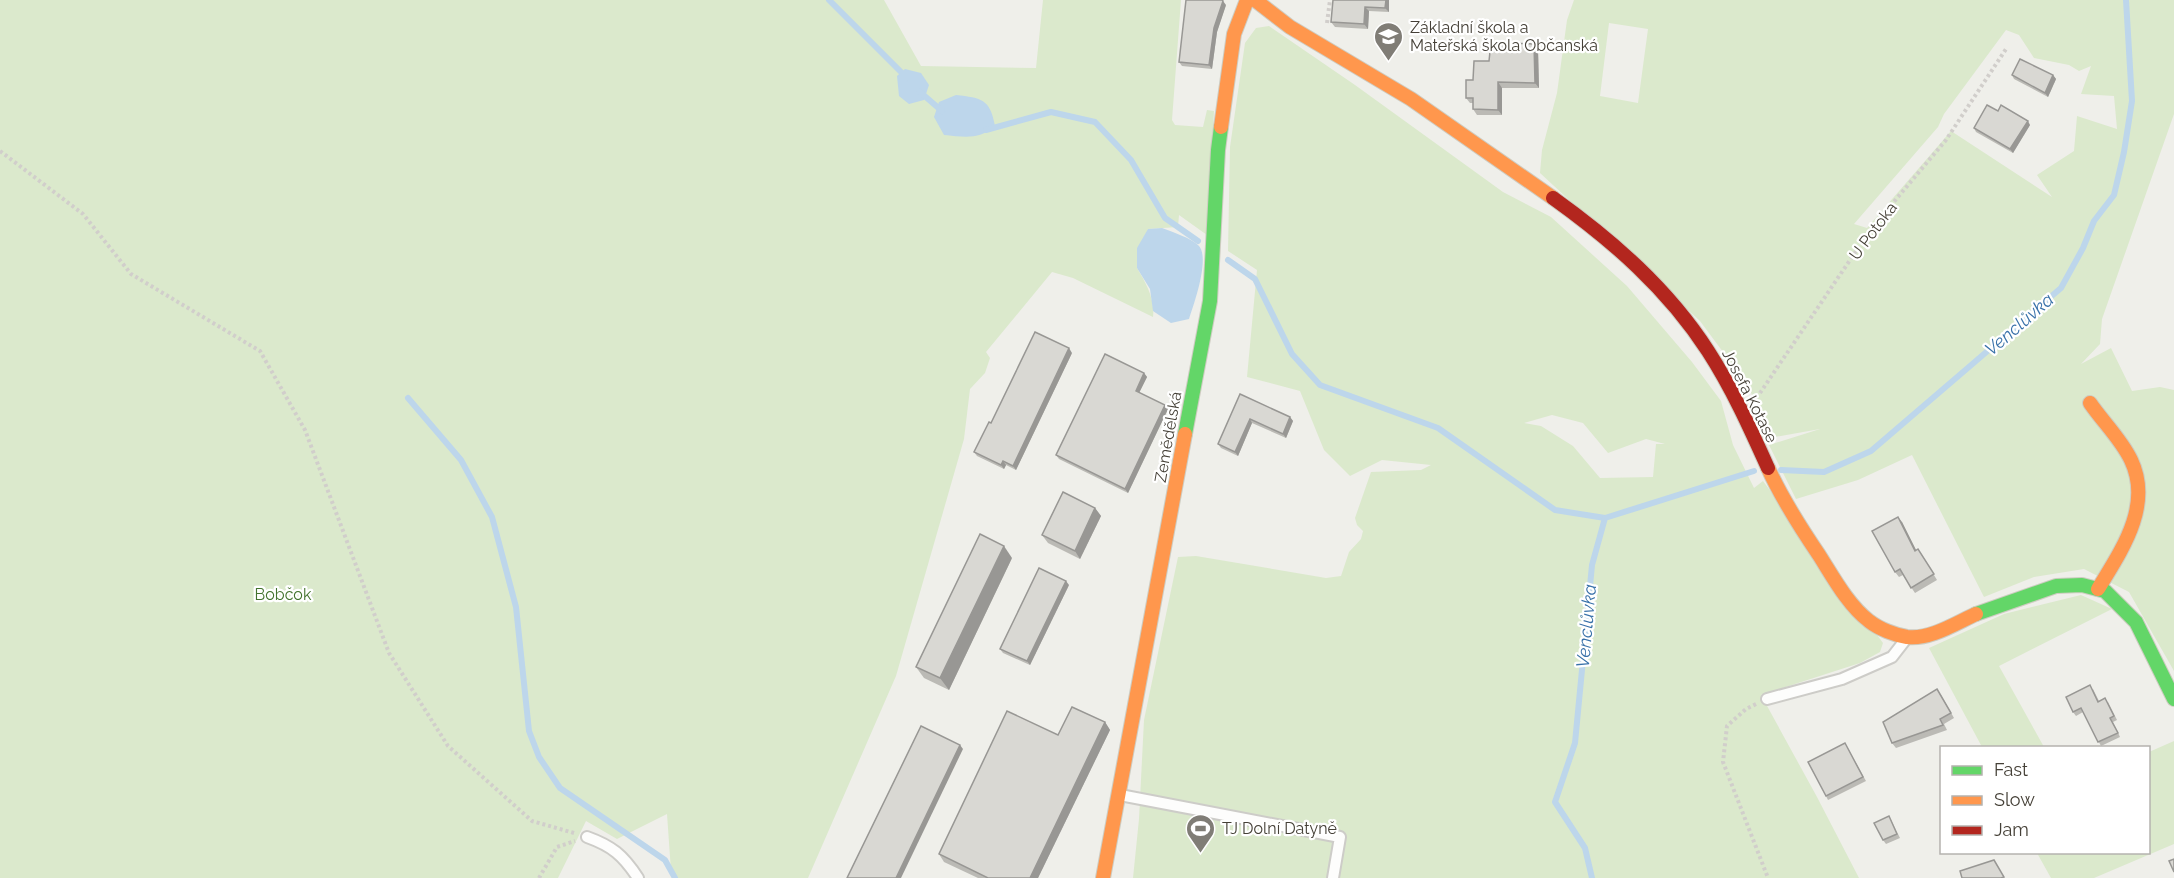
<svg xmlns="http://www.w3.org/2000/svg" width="2174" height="878" font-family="Raleway,sans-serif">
	<rect width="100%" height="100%" fill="#efefea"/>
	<g fill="#dbe9cc" fill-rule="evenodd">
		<path d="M0,0H884L921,66L1036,68L1043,0H1181L1172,120L1175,125L1203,127L1207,110L1214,111L1207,235L1179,215L1178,227L1148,229L1137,268C1146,283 1155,299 1153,317L1073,278L1052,272L986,352L990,358L985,373L970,389L964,439L896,676L808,878H674L671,871L667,814L617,839L586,821L558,878H0Z"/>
		<path d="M1574,0H2174V114L2102,319L2100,344L2081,364L2111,348L2132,391L2160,387L2174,390V671L2129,592L2084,569L2034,577L1984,597L1912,455L1858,480L1796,499L1769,445L1820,429L1775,437L1762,423L1749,387L1700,321L1540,173L1542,150L1557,93L1567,20ZM1609,23L1648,29L1638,103L1600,96ZM2006,30L2019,35L2034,58L2069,65L2079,71L2091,66L2081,94L2114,96L2117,129L2077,116L2074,151L2037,175L2052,197L1951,131L1867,228L1854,224L1938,127L1944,114Z"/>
		<path d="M1269,26L1355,85L1503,192L1551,217L1627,286L1692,362L1721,401L1733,445L1754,488L1763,481L1883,643L1880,652L1860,663L1761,695L1817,797L1859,878H1133L1139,819L1144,720L1178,557L1196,556L1326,578L1341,576L1349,552L1361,539L1363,531L1357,525L1355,518L1371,472L1421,470L1431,465L1382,460L1350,476L1324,450L1300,391L1247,377L1257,270L1228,251L1230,147L1245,43L1256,28ZM1552,415L1583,423L1608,453L1646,439L1665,444H1656L1653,477L1600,478L1573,446L1541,426L1524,423Z"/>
		<polygon points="2081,595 2112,609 1999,666 2044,747 1982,747 1929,648 2004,614"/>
		<polygon points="2174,741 2174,844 2094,878 2051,878 2037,853 2148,852 2149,752"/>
	</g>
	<g fill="#bdd6eb">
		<polygon points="905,69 921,73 929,85 924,100 909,104 899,96 897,76"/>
		<path d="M956,95C982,98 990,99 995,126C980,140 964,137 944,135L934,117L939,102Z"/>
		<path d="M1162,228C1172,232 1191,238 1198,245C1211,256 1194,304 1189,319L1171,323L1153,311L1150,289L1137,268V248L1148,229Z"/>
	</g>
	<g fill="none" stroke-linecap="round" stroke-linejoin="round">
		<g stroke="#bdd6eb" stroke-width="6">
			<polyline points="829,0 907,78"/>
			<polyline points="920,92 942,111"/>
			<polyline points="986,130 1051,112 1095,122 1131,160 1165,218 1198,241"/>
			<polyline points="1228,260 1255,279 1292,354 1320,385 1438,428 1555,510 1605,518"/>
			<polyline points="408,398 461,460 492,517 516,607 529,731 539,757 560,788 665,860 675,878"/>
			<polyline points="1781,470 1824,472 1871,451 2061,288 2083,248 2094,221 2114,195 2124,152 2132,101 2126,0"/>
			<polyline points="1592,878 1585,848 1555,802 1575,743 1592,565 1605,518 1754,471"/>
		</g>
		<defs>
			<g id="lane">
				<polyline points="1767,699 1842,679 1892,657 1906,639"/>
				<polyline points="1120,795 1340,837 1333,878"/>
				<path d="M587,837C612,846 623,855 638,878"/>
			</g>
			<g id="fast">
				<polyline points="1185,434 1210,301 1218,150 1221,127"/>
				<polyline points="1976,614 2056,586 2082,585 2105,591 2136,622 2174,699"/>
			</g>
			<g id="slow">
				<polyline points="1255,0 1290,27 1411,99 1553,198"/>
				<polyline points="1221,127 1234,34 1247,0"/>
				<path d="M2090,403C2103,422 2121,439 2131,460C2153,506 2121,551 2098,589"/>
				<path d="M1768,468C1782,499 1800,527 1819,555C1833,577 1848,605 1869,621C1879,629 1895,635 1907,637C1930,640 1956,623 1976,614"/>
				<polyline points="1103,878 1185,434"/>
			</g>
			<path id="jam" d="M1553,198C1613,241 1668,289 1708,351C1732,388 1750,428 1768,468"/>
		</defs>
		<use href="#lane" stroke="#cdccc8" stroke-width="14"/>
		<use href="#fast" stroke="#ceccc1" stroke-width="16"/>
		<use href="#slow" stroke="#ceccc1" stroke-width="16"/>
		<use href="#jam" stroke="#ceccc1" stroke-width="16"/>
		<g stroke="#d1cecb" stroke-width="4" stroke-dasharray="3 3" stroke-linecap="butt">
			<polyline points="1327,23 1330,0"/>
			<polyline points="0,151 83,214 131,274 260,351 305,430 389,653 448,746 532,821 574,833"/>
			<polyline points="1760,393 1871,229 1946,140 2006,49"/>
			<polyline points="1756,704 1746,709 1727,726 1723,762 1768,878"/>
			<polyline points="539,878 557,847 575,841"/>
		</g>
		<use href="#lane" stroke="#fdfdfc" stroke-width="10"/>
		<use href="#fast" stroke="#63d668" stroke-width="14"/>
		<use href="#slow" stroke="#ff974d" stroke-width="14"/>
		<use href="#jam" stroke="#b3261e" stroke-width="14"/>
	</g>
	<g fill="#bbbab5">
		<polygon points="1333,0 1389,0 1389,12 1369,11 1368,29 1335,27 1331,22"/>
		<polygon points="1226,5 1217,32 1212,69 1182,66 1179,62"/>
		<polygon points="1538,49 1539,88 1502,88 1502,115 1477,115 1473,109 1473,103 1470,103 1466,98 1473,80 1489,61"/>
		<polygon points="2012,75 2053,75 2056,79 2048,97 2014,79"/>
		<polygon points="1998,111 2030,125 2013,153 1976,132 1974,128"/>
		<polygon points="1072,353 1016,470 1006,465 1004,469 977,456 974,452 991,423"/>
		<polygon points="1144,373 1147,377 1139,393 1165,405 1168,409 1128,493 1059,459 1056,455"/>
		<polygon points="1240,394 1290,417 1293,421 1286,438 1252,423 1238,456 1221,448 1218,444"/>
		<polygon points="1095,508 1101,516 1080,559 1048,543 1042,535"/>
		<polygon points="1902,522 1916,550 1918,549 1937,580 1915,593 1903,575 1899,577 1895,572"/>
		<polygon points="1012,558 949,690 924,678 916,667"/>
		<polygon points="1069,585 1030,665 1003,653 1000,649"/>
		<polygon points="2093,689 2099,701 2108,702 2117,720 2113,722 2120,737 2101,746 2083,712 2076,716 2073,712"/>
		<polygon points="1941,695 1954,718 1944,724 1947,730 1896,748 1892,743"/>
		<polygon points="1105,722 1110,730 1038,878 978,878 944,862 939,854"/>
		<polygon points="1845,743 1866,781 1828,800 1826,796"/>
		<polygon points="1889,816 1900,838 1886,844 1883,840"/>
	</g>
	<g fill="#989794">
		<polygon points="1386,0 1389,0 1389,12 1385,8"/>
		<polygon points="1223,1 1226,5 1217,32 1212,69 1209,65 1214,28"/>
		<polygon points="1365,7 1369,11 1368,29 1364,24"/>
		<polygon points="1534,44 1538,49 1539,88 1535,83"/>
		<polygon points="2053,75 2056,79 2048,97 2045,93"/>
		<polygon points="1498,82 1502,88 1502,115 1498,110"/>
		<polygon points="2028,121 2030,125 2013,153 2010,149"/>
		<polygon points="1069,348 1072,353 1016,470 1013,466"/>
		<polygon points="1144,373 1147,377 1138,395 1136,391"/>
		<polygon points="1165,405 1168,409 1128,493 1125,489"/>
		<polygon points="1290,417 1293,421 1286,438 1283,434"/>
		<polygon points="1250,419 1252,423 1238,456 1235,452"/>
		<polygon points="1003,461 1006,465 1004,469 1001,465"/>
		<polygon points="1095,508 1101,516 1080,559 1075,551"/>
		<polygon points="1898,517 1902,522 1919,556 1915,551"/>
		<polygon points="1004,546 1012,558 949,690 940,678"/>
		<polygon points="1066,581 1069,585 1030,665 1027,661"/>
		<polygon points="1105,722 1110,730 1038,878 1030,878"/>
		<polygon points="960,745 963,749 901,878 896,878"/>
	</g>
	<g fill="#d9d8d3" stroke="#989794" stroke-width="1.5">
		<polygon points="1186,0 1222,0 1223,1 1214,28 1209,65 1179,62"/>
		<polygon points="1333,0 1386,0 1385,8 1365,7 1364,24 1331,22"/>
		<polygon points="1491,42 1534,44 1535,83 1498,82 1498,110 1473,109 1473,98 1466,98 1466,80 1473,80 1474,61 1489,61"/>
		<polygon points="2020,59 2053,75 2045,93 2012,75"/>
		<polygon points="1987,105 1998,111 2001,105 2028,121 2010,149 1974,128"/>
		<polygon points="1035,332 1069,348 1013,466 1003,461 1001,465 974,452 989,422 991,423"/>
		<polygon points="1105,354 1144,373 1136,391 1165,405 1125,489 1056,455"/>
		<polygon points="1240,394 1290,417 1283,434 1250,419 1235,452 1218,444"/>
		<polygon points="1063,492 1095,508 1075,551 1042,535"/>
		<polygon points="1898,517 1915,551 1918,549 1934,574 1911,588 1900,569 1895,572 1872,531"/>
		<polygon points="980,534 1004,546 940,678 916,667"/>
		<polygon points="1039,568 1066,581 1027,661 1000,649"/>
		<polygon points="2090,685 2098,702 2105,698 2114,716 2110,718 2118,733 2098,742 2081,708 2073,712 2066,697"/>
		<polygon points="1937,689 1951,713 1940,719 1943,725 1892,743 1883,722"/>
		<polygon points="1072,707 1105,722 1030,878 988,878 939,854 1007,711 1058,735"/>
		<polygon points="921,726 960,745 896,878 847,878"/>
		<polygon points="1845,743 1863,777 1826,796 1808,762"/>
		<polygon points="1889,816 1897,834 1883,840 1874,823"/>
		<polygon points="2174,859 2174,872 2169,861"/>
		<polygon points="1994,860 2004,877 2001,878 1962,878 1960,871"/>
	</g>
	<defs>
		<symbol id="school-pin" viewBox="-11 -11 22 30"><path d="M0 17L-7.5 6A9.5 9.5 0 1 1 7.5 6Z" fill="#807d76" stroke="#fff"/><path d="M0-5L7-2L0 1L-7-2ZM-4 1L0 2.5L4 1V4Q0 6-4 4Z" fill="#fff"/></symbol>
		<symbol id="stadium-pin" viewBox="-11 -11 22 30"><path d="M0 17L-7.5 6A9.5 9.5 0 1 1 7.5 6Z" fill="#807d76" stroke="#fff"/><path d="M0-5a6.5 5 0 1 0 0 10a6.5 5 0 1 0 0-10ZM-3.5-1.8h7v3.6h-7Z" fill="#fff"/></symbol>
	</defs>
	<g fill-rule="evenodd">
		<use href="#school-pin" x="1372" y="20" width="33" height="45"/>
		<use href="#stadium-pin" x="1184" y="812" width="33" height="45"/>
	</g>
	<g text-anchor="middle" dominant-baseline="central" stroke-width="4.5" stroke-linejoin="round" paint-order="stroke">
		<g font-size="16" fill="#454037" stroke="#fff" text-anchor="start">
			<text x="1410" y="27">Základní škola a<tspan x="1410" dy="18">Mateřská škola Občanská</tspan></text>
			<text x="1222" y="828">TJ Dolní Datyně</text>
		</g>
		<g font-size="16" fill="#454037" stroke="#fff">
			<text transform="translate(1873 231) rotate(-53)">U Potoka</text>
			<text transform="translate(1750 396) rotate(63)">Josefa Kotase</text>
			<text transform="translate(1168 437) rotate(-80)">Zemědělská</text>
		</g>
		<g font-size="16" fill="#43732e" stroke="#fff">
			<text x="283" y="594">Bobčok</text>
		</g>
		<g font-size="18" font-style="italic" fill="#3871a9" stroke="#fff">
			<text transform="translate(2019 324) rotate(-41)">Venclůvka</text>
			<text transform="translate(1586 626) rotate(-85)">Venclůvka</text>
		</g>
	</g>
	<rect x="1940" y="746" width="210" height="108" fill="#ffffff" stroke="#b5b3af" stroke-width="1.5"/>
	<rect x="1952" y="766" width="30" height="9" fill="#63d668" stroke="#b5b3af" stroke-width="1.5"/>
	<text x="1994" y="776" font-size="18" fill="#454037">Fast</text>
	<rect x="1952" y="796" width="30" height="9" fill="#ff974d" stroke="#b5b3af" stroke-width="1.5"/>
	<text x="1994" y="806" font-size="18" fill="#454037">Slow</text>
	<rect x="1952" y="826" width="30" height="9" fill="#b3261e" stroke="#b5b3af" stroke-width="1.5"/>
	<text x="1994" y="836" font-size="18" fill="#454037">Jam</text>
</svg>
